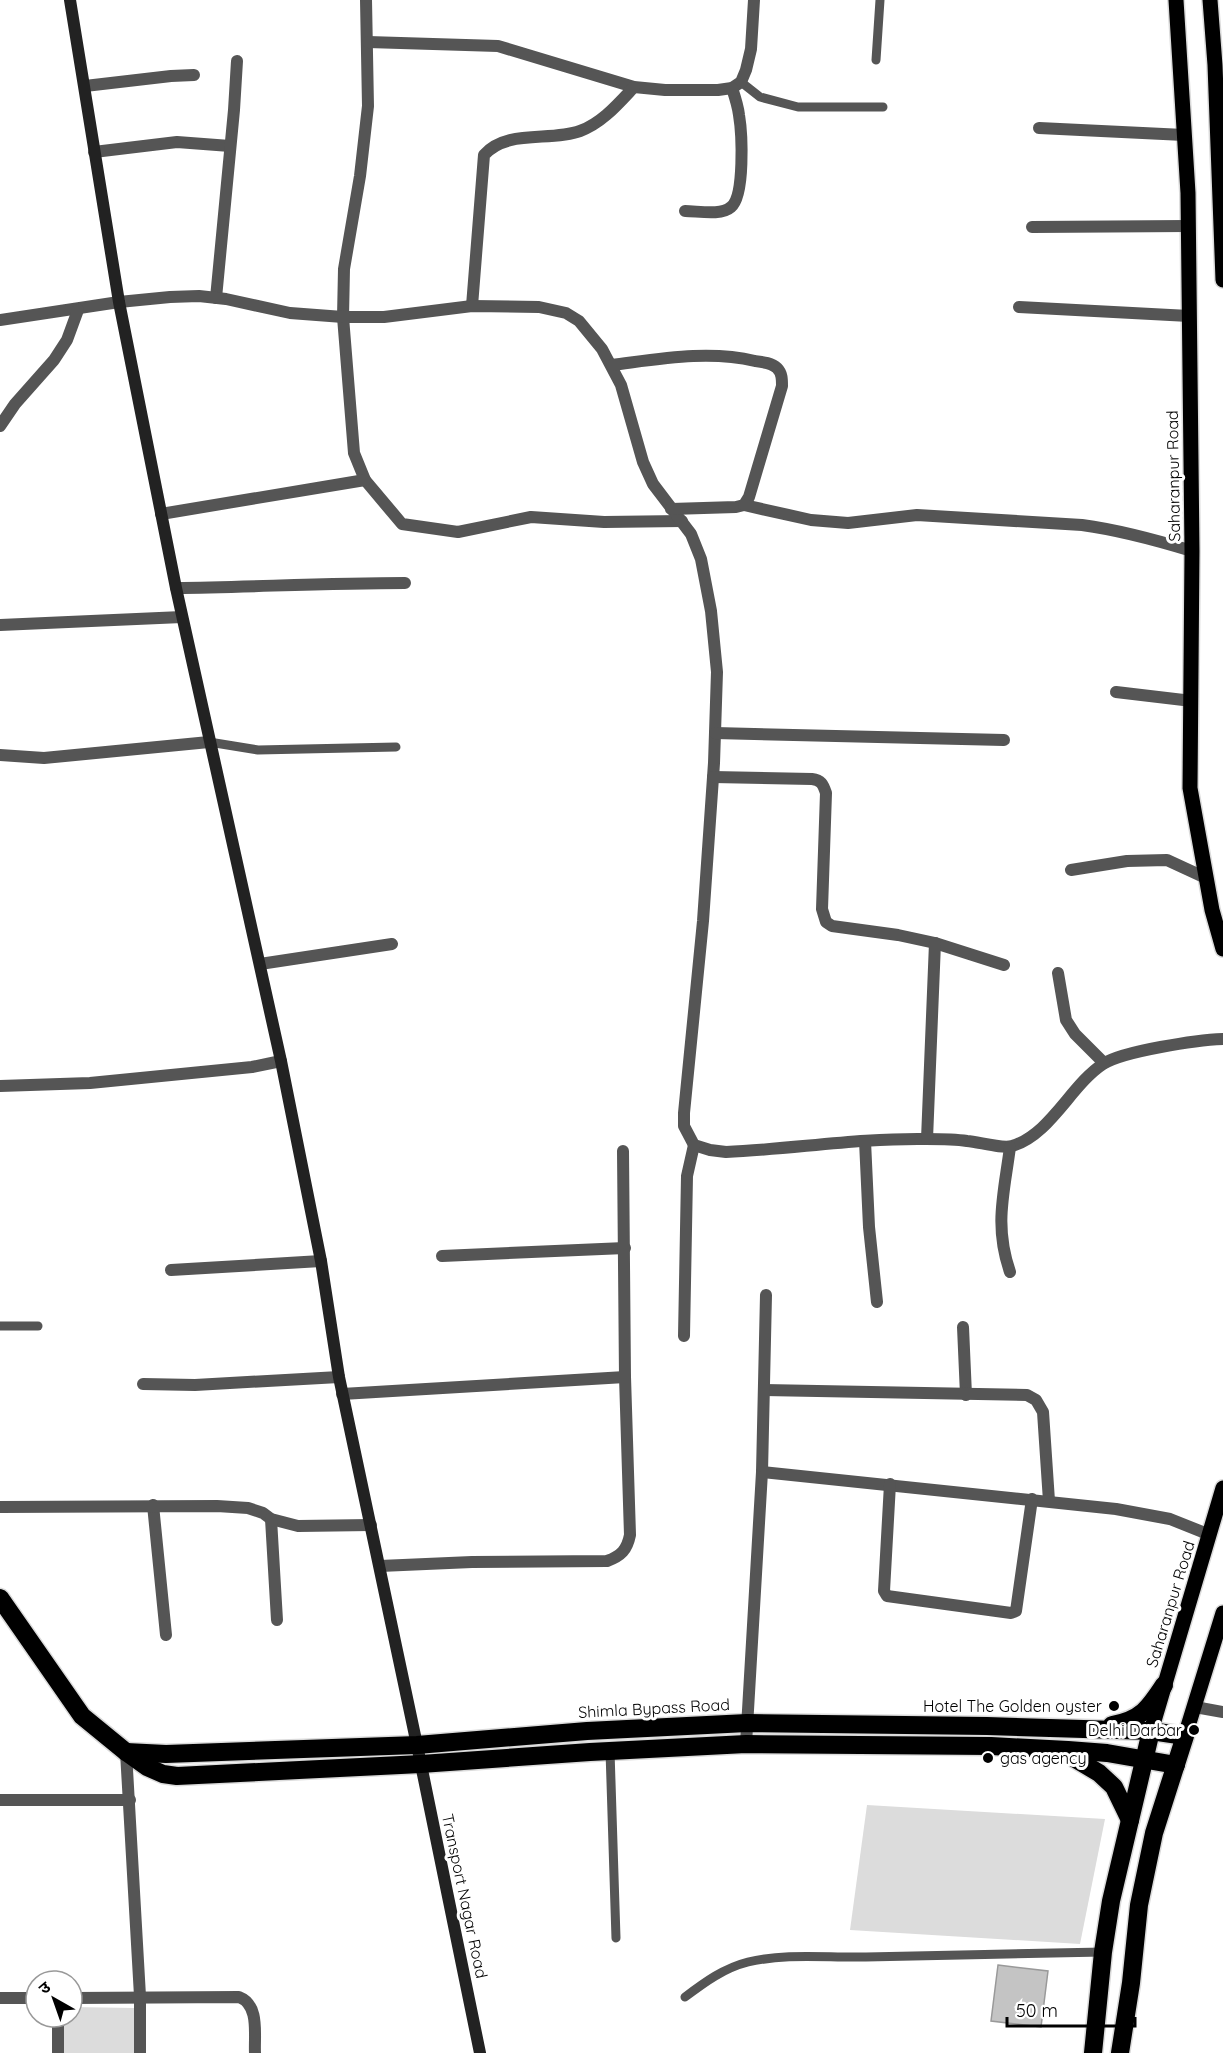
<svg xmlns="http://www.w3.org/2000/svg" width="1223" height="2053" font-family="Quicksand,'Noto Sans Devanagari',sans-serif">
	<rect width="100%" height="100%" fill="#fff"/>
	<g fill="#dcdcdc">
		<polygon points="867,1805 1105,1819 1080,1944 850,1930"/>
		<polygon points="72,2007 134,2008 135,2053 63,2053 63,2017 72,2017"/>
	</g>
	<polygon fill="#c4c4c4" stroke="#999" stroke-width="1.5" points="998,1965 1048,1971 1041,2027 991,2021"/>
	<g fill="none" stroke-linecap="round" stroke-linejoin="round">
		<defs>
			<g id="primary">
				<polyline points="1176,0 1188,193 1192,551 1190,788 1212,910 1223,949"/>
				<polyline points="1210,0 1215,65 1223,280"/>
				<polyline points="1151,1731 1223,1488"/>
				<polyline points="1185,1736 1223,1613"/>
			</g>
			<g id="highway">
				<polyline points="0,1598 82,1716 126,1752 147,1767 163,1774 177,1776 421,1764 590,1752 746,1744 991,1746 1068,1750 1107,1753 1176,1765"/>
				<path d="M1112,1725C1141,1720 1149,1708 1164,1685"/>
				<polyline points="1062,1751 1099,1773 1114,1787 1130,1820"/>
				<polyline points="126,1752 166,1754 417,1745 587,1731 747,1723 987,1726 1151,1731 1185,1736 1154,1833 1139,1905 1131,1983 1120,2053"/>
				<polyline points="1093,2053 1103,1952 1111,1901 1151,1731"/>
			</g>
		</defs>
		<use href="#primary" stroke="#dbdbdb" stroke-width="18"/>
		<use href="#highway" stroke="#dbdbdb" stroke-width="21"/>
		<g stroke="#555" stroke-width="9">
			<polyline points="876,60 880,0"/>
			<polyline points="741,82 760,97 798,107 883,107"/>
			<polyline points="209,742 258,750 396,747"/>
			<polyline points="0,1326 38,1326"/>
			<polyline points="610,1751 616,1938"/>
			<path d="M685,1997C705,1982 724,1968 748,1962C787,1953 827,1958 866,1957C945,1955 1024,1954 1103,1952"/>
		</g>
		<g stroke="#555" stroke-width="12">
			<polyline points="366,0 368,106 360,176 344,269 343,317 354,453 365,480 402,524 458,532 531,517 604,522 682,521"/>
			<polyline points="368,42 498,46 634,87 665,90 718,90 732,88 741,82 746,70 751,49 754,0"/>
			<polyline points="85,86 171,76 194,75"/>
			<polyline points="1039,128 1184,135"/>
			<polyline points="94,152 177,142 230,146"/>
			<path d="M685,211C698,211 721,216 731,207C745,196 742,133 739,115C738,106 735,97 732,88"/>
			<polyline points="1032,227 1188,226"/>
			<polyline points="216,298 234,110 237,61"/>
			<path d="M472,306L484,155C507,129 550,142 580,131C602,123 618,104 634,87"/>
			<polyline points="1019,307 1189,316"/>
			<path d="M0,320L119,302L170,297L199,296L226,299L290,313L343,317H384L472,306L539,307L566,313L579,321L602,349L621,385L643,462L653,484L691,534L701,559L711,611L717,672L714,763L703,921L684,1113V1126L694,1145L710,1150L726,1152C793,1149 859,1138 926,1139C940,1139 954,1139 967,1141C979,1142 1002,1149 1012,1146C1050,1135 1071,1085 1103,1064C1123,1051 1197,1040 1223,1039"/>
			<path d="M612,365C660,359 708,350 755,361C763,362 772,363 777,368C782,373 782,379 782,386L749,497L744,505L736,507L671,509"/>
			<polyline points="0,426 15,404 54,360 67,340 78,310"/>
			<path d="M744,505L811,520L848,523L917,515L1082,525C1119,530 1156,540 1192,551"/>
			<polyline points="161,514 365,480"/>
			<path d="M176,588C252,587 328,583 405,583"/>
			<polyline points="0,625 182,617"/>
			<polyline points="1116,692 1192,701"/>
			<polyline points="715,733 1004,740"/>
			<polyline points="0,755 44,758 209,742"/>
			<path d="M713,777L812,779C821,780 823,784 826,793L822,909L826,922L832,926L898,935L935,943L1004,965"/>
			<polyline points="1071,870 1127,861 1167,860 1206,878"/>
			<polyline points="260,964 392,944"/>
			<polyline points="1058,973 1066,1020 1075,1034 1104,1063"/>
			<polyline points="0,1086 90,1083 252,1067 281,1061"/>
			<polyline points="927,1139 935,943"/>
			<polyline points="865,1141 869,1227 877,1302"/>
			<polyline points="442,1256 625,1248"/>
			<polyline points="171,1270 321,1261"/>
			<path d="M1010,1272C994,1225 1004,1194 1010,1147"/>
			<polyline points="963,1327 966,1395"/>
			<polyline points="684,1336 687,1176 694,1145"/>
			<polyline points="143,1384 195,1385 339,1377"/>
			<polyline points="764,1390 1027,1395 1036,1400 1043,1412 1049,1501"/>
			<polyline points="342,1394 625,1377"/>
			<polyline points="762,1472 1116,1509 1170,1519 1210,1535"/>
			<polyline points="890,1484 884,1591 887,1596 1011,1613 1016,1611 1032,1499"/>
			<polyline points="153,1505 166,1635"/>
			<polyline points="0,1507 217,1506 248,1508 263,1513 271,1519 298,1526 371,1525"/>
			<polyline points="271,1519 277,1620"/>
			<path d="M380,1566L472,1562L607,1561C621,1556 627,1550 630,1535L625,1377L623,1151"/>
			<polyline points="1195,1707 1223,1712"/>
			<polyline points="746,1744 762,1472 766,1295"/>
			<polyline points="126,1752 140,1996 140,2053"/>
			<polyline points="0,1800 130,1800"/>
			<polyline points="0,1998 36,1998"/>
			<path d="M72,1998L239,1997C260,2005 254,2035 255,2053"/>
			<polyline points="58,2053 58,2017"/>
		</g>
		<polyline stroke="#222" stroke-width="12" points="70,0 119,302 176,588 281,1061 321,1261 339,1377 417,1745 480,2053"/>
		<use href="#primary" stroke="#000" stroke-width="15"/>
		<use href="#highway" stroke="#000" stroke-width="18"/>
	</g>
	<g fill="#000" stroke="#fff" stroke-width="2">
		<circle cx="1114" cy="1706" r="6"/>
		<circle cx="1194" cy="1730" r="6"/>
		<circle cx="988" cy="1758" r="6"/>
	</g>
	<g text-anchor="middle" dominant-baseline="central" stroke-width="6" stroke-linejoin="round" paint-order="stroke">
		<g font-size="16" fill="#000" stroke="#fff">
			<text transform="translate(1173 476) rotate(-91)">Saharanpur Road</text>
			<text transform="translate(1170 1604) rotate(-73)">Saharanpur Road</text>
			<text transform="translate(654 1708) rotate(-3)">Shimla Bypass Road</text>
			<text transform="translate(465 1896) rotate(78)">Transport Nagar Road</text>
		</g>
		<g font-size="16" fill="#000" stroke="#fff" text-anchor="end">
			<text x="1102" y="1706">Hotel The Golden oyster</text>
			<text x="1182" y="1730">Delhi Darbar</text>
			<text x="1000" y="1758" text-anchor="start">gas agency</text>
		</g>
	</g>
	<g transform="translate(54 1999) rotate(320)"><circle r="28" fill="#ffffff" stroke="#999999" stroke-width="1.5"/>
	<path d="M0-4.5L10 22L0 15L-10 22Z" fill="#000000"/>
	<text y="-9" font-size="16" font-weight="bold" text-anchor="middle" fill="#000000">उ</text>
	</g>
	<path d="M1007 2017v9h128v-9" fill="none" stroke="#000000" stroke-width="3"/>
	<text x="1016" y="2017" font-size="18" fill="#000000" stroke="#ffffff" stroke-width="4.5" paint-order="stroke">50 m</text>
</svg>
